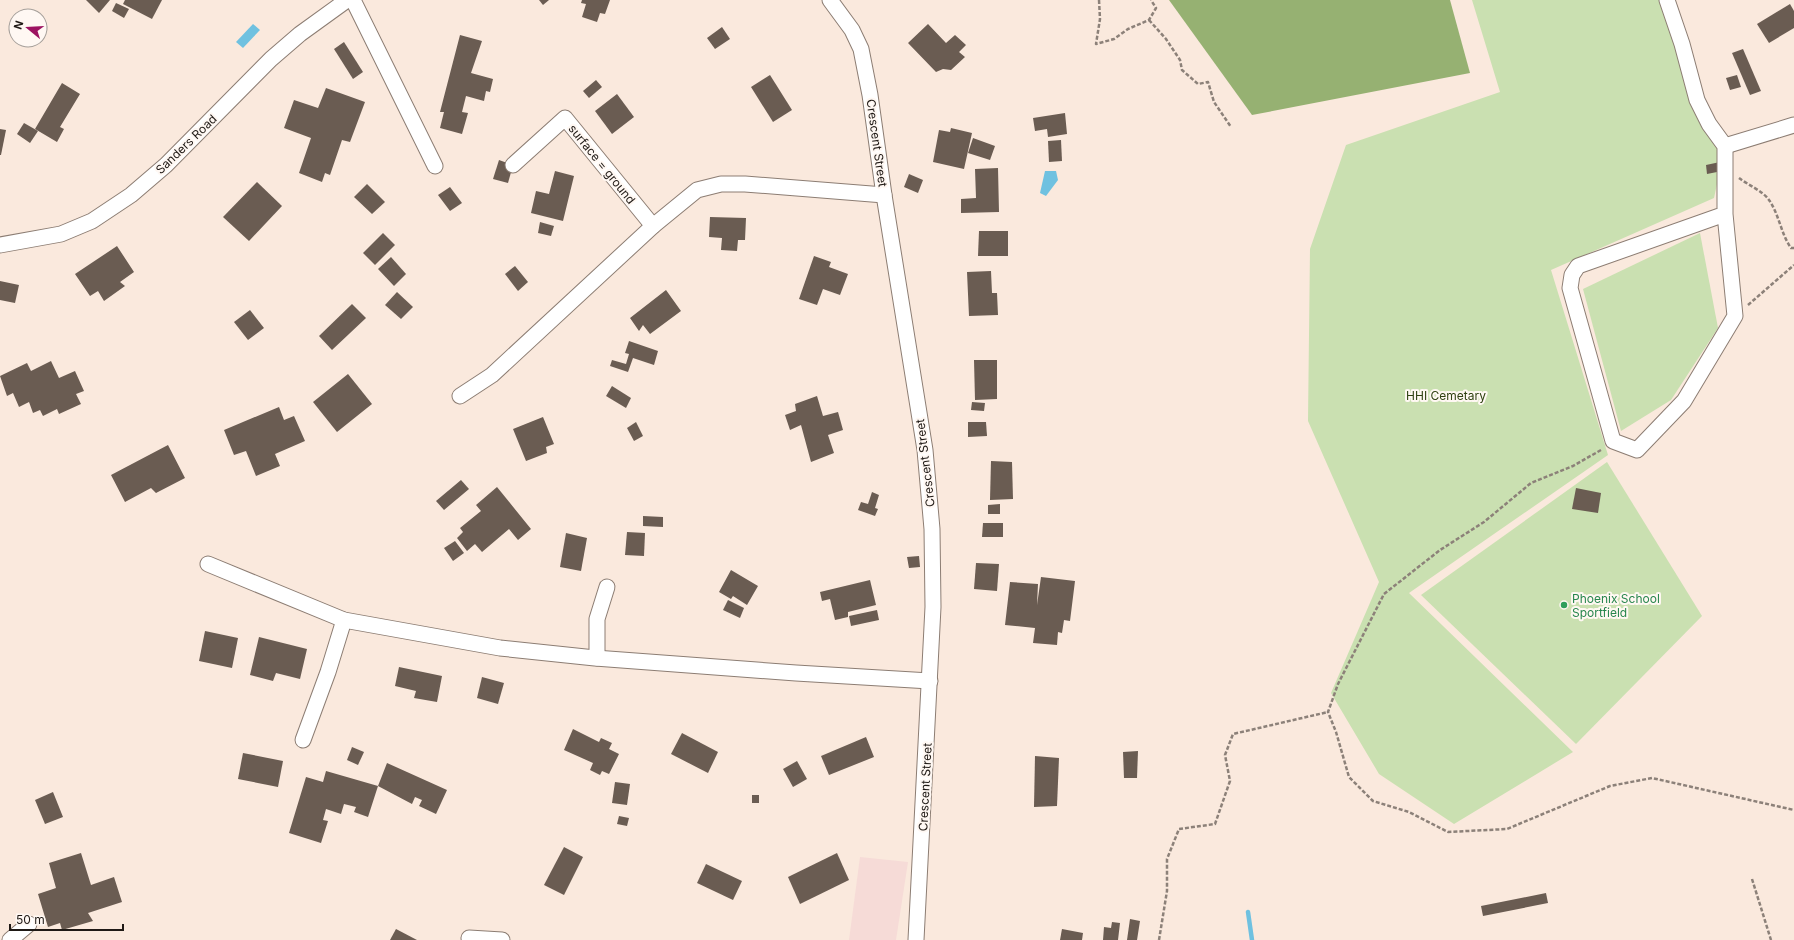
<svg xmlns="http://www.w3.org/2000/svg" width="1794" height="940" font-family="Inter,sans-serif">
	<rect width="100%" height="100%" fill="#fae9dd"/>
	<polygon fill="#f6dbd7" points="860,857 908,862 896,940 849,940"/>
	<g fill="#cae0b1">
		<polygon points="1472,0 1669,0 1699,100 1725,147 1714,198 1551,270 1608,455 1409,593 1573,752 1454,824 1379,774 1331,693 1379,582 1308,421 1310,249 1346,145 1500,92"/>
		<polygon points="1700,233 1718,328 1671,400 1621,431 1583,289"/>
		<polygon points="1607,462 1702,616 1576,744 1421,595"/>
	</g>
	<polygon fill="#96b172" points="1169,0 1450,0 1470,73 1252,115"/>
	<g fill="#6fc1e0">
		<polygon points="253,24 260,30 243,48 236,42"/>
		<polygon points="1045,171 1056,171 1058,180 1046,196 1040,193"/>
	</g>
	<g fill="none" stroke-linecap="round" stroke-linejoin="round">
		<polyline stroke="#6fc1e0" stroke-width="4.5" points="1248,912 1252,940"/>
	</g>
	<g fill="#6a5c52">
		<polygon points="86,0 110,0 99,13"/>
		<polygon points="125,0 162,0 152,19 123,4"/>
		<polygon points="539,0 549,0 543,5"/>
		<polygon points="582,0 610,0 605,14 600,13 597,22 582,17 586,4 581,3"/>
		<polygon points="116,3 129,9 124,18 112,11"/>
		<polygon points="1790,4 1794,11 1794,28 1769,43 1757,24"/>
		<polygon points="928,24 946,43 955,35 966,45 959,52 965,57 951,70 943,69 936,72 908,43"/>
		<polygon points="722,27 730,39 715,49 707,38"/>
		<polygon points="460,35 482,41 471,73 493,79 490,92 486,91 484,101 466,96 462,112 468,113 462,134 440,128 444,112 440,112"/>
		<polygon points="344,42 363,72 353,79 334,49"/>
		<polygon points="1743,49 1761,91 1750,95 1732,53"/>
		<polygon points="770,75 792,110 773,122 751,87"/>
		<polygon points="1737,75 1741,87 1730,90 1726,78"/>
		<polygon points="596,80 602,87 589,98 583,91"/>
		<polygon points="62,83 80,94 60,127 64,129 57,142 35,129"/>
		<polygon points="326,88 365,102 350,142 342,140 330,175 325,173 322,182 299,173 311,138 284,128 294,100 318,108"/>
		<polygon points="617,94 634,117 612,134 595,111"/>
		<polygon points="1065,113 1067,134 1048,137 1047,129 1035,131 1033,118"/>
		<polygon points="24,123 38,131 30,143 17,134"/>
		<polygon points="951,128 972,133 964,169 933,162 939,130 950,132"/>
		<polygon points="0,129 6,130 1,155 0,155"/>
		<polygon points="973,138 995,146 990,160 968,153"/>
		<polygon points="1061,140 1062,161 1049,162 1048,141"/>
		<polygon points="499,160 513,165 508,183 493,179"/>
		<polygon points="1720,162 1722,171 1707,174 1706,165"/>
		<polygon points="998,168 999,212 961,213 961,199 976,198 975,169"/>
		<polygon points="555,171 574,176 563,221 531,213 536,191 549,194"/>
		<polygon points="909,174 923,180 918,193 904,187"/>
		<polygon points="257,182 282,206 249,241 223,217"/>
		<polygon points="367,184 385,202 372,214 354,197"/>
		<polygon points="450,187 462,203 450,211 438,195"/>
		<polygon points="710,217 746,218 745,240 738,240 737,251 721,250 722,238 709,237"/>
		<polygon points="540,222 554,226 551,236 538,233"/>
		<polygon points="979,231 1008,231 1008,256 978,256"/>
		<polygon points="383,233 395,245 375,265 363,253"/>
		<polygon points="117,246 134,272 120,282 125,286 104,301 98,291 90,296 75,274"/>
		<polygon points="814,256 831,262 829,267 848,274 840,295 823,289 817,305 799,299"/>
		<polygon points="391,257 406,274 394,286 378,269"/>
		<polygon points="515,266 528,282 518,291 505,274"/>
		<polygon points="991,271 992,293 997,293 998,315 969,316 967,272"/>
		<polygon points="0,281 19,285 15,303 0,300"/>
		<polygon points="666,290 681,311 650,334 643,325 639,331 630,318"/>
		<polygon points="397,292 413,307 401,319 385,305"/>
		<polygon points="352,304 366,318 332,350 319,336"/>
		<polygon points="250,310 264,328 248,340 234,322"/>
		<polygon points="629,341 658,351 654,365 633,358 628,372 610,366 612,360 626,364 629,354 625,353"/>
		<polygon points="974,360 997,360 997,399 975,400"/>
		<polygon points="51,361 59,378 75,371 84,391 76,394 81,404 59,414 57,409 43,416 40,410 33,413 29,402 19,407 13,393 7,396 0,376 27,363 31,371"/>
		<polygon points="348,374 372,404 337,432 313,402"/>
		<polygon points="612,386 631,398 626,408 606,396"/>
		<polygon points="817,396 823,416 838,412 843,430 828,435 834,453 811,462 801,425 790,430 785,415 796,411 795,404"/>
		<polygon points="972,402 985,403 984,411 971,410"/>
		<polygon points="279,407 284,420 294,416 305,441 275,454 280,466 256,476 246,451 234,455 224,430"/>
		<polygon points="543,417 554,444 546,447 547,453 526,461 513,429"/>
		<polygon points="636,422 643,436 634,441 627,428"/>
		<polygon points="968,422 986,422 987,436 968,437"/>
		<polygon points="168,445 185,478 156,493 151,488 125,502 111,475"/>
		<polygon points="991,461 1012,462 1013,499 990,500"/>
		<polygon points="461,480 469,489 444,510 436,501"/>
		<polygon points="497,487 531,529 518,540 509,529 482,552 475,544 467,551 457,538 463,532 460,528 481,511 476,505"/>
		<polygon points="1576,488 1601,493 1598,513 1572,509"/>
		<polygon points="872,492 879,495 875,508 878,509 875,516 858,510 861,502 868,504"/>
		<polygon points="1000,504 1000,514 988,514 988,505"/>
		<polygon points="643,516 663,517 663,527 643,526"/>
		<polygon points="983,523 1003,523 1003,537 982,537"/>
		<polygon points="627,532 645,533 644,556 625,555"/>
		<polygon points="566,533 587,538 581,571 560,567"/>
		<polygon points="455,541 464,553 453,561 444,548"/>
		<polygon points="919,556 920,567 909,568 907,557"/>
		<polygon points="976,563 999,564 997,591 974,589"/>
		<polygon points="731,570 758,586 747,605 733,596 731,599 719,592"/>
		<polygon points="1041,577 1075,581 1070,621 1064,620 1062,633 1058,632 1057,645 1033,643 1035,628 1005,625 1010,582 1038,584 1037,605"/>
		<polygon points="870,580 876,605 848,612 848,617 835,620 830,599 822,601 820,592"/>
		<polygon points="728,600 744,608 740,618 723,610"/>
		<polygon points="877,610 879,620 851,626 849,616"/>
		<polygon points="205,631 238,638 232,668 199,661"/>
		<polygon points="259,637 307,649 300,679 276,673 273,681 250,675"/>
		<polygon points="399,667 442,676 437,702 414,698 416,691 395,686"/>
		<polygon points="482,677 504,683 498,704 477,698"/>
		<polygon points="573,729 599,742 601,738 612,743 609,749 619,754 609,774 602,771 600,775 590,770 593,763 564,750"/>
		<polygon points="682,733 718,752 708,773 671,754"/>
		<polygon points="866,737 874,757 829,775 821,756"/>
		<polygon points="352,747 364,752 358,765 347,760"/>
		<polygon points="1138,751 1137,778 1124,778 1123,752"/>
		<polygon points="243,753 283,761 278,787 238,779"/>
		<polygon points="1035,756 1059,758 1057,806 1034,807"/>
		<polygon points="797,761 807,779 793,787 783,769"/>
		<polygon points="387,763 447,790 436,814 419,806 422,800 415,797 412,804 378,786 368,817 354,812 356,807 344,804 341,814 326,809 323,820 328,821 321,843 289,833 306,777 323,782 326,771 378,786"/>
		<polygon points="615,782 630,784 627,805 612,803"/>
		<polygon points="53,792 63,817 45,824 35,800"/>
		<rect x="752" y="795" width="7" height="8"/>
		<polygon points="619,816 629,818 627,826 617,824"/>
		<polygon points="564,847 583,857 564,895 544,885"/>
		<polygon points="81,853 91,885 114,877 122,902 88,913 93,921 62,930 60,923 48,927 38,894 56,888 49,863"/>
		<polygon points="837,853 849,880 800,904 788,877"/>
		<polygon points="706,864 742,881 733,900 697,883"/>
		<polygon points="1546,893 1548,903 1483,916 1481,906"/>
		<polygon points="1130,919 1140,921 1137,940 1127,940"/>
		<polygon points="1112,922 1120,923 1118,940 1103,940 1104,927 1111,928"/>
		<polygon points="396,929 417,940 390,940"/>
		<polygon points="1062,929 1083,933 1082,940 1060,940"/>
	</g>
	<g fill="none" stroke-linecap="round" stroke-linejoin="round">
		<defs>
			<g id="minor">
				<polyline points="353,0 435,166"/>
				<polyline points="830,0 852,30 861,49 870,95 884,195 925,450 932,529 933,607 916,940"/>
				<polyline points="1667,0 1682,44 1697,100 1709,124 1725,146 1725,214 1735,316 1684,401 1637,450 1613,441 1570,288 1572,275 1578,266 1725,214"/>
				<polyline points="1725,146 1794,125"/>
				<polyline points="513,165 565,118 653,226"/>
				<polyline points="0,245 61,234 92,221 131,195 166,165 271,59 300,34 347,0"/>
				<polyline points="460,396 492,375 653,226 697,190 721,184 745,184 884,195"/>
				<polyline points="208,564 344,620 500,648 595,658 796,673 930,681"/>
				<polyline points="597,658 597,619 607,587"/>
				<polyline points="303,740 328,672 344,620"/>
				<polyline points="469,938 502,940"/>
				<polyline points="10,940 29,924"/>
			</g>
		</defs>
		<use href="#minor" stroke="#8c7d73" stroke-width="17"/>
		<g stroke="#8c8179" stroke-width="2.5" stroke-dasharray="4 2" stroke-linecap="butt">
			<polyline points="1099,0 1100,19 1096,44 1114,39 1128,29 1149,20 1156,8 1151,0"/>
			<polyline points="1149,20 1166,39 1180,60 1182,70 1198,84 1208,82 1214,102 1231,127"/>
			<path d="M1739,178C1748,185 1763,191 1769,200C1779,214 1781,234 1791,248H1794"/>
			<polyline points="1748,305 1794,265"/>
			<polyline points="1601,450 1573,466 1531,483 1484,522 1440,550 1384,594 1338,684 1328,712 1336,732 1349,777 1373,801 1409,812 1448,832 1507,829 1610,786 1652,778 1794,810"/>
			<polyline points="1752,879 1771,940"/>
			<polyline points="1159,940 1167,891 1167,859 1179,829 1215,824 1230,781 1225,755 1233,734 1328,712"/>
		</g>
		<use href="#minor" stroke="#fff" stroke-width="15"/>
	</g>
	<circle fill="#2e9e5b" stroke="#fff8f3" stroke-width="1.5" cx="1564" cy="605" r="4"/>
	<g text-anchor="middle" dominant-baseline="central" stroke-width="4" stroke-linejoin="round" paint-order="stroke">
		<g font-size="12" fill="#1f1915" stroke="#fff8f3">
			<text transform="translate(877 143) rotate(82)">Crescent Street</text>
			<text transform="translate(186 144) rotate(-44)">Sanders Road</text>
			<text transform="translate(602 164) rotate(51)">surface = ground</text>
			<text transform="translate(925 463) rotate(-97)">Crescent Street</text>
			<text transform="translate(925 787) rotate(-87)">Crescent Street</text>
		</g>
		<g font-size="12" fill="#2f4112" stroke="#fff8f3">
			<text x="1446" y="395">HHI Cemetary</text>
		</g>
		<g font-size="12" fill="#27864d" stroke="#fff8f3" text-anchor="start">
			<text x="1572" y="598">Phoenix School<tspan x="1572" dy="14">Sportfield</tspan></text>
		</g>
	</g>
	<g transform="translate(28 28) rotate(288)"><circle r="19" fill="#fff8f3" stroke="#a59f9a"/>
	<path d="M0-3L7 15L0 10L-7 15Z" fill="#9d1261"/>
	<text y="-6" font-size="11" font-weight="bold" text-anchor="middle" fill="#1f1915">N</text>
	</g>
	<path d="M10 924v6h113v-6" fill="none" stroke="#1f1915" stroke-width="2"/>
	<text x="16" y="924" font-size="12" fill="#1f1915" stroke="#fff8f3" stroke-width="3" paint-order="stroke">50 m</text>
</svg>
